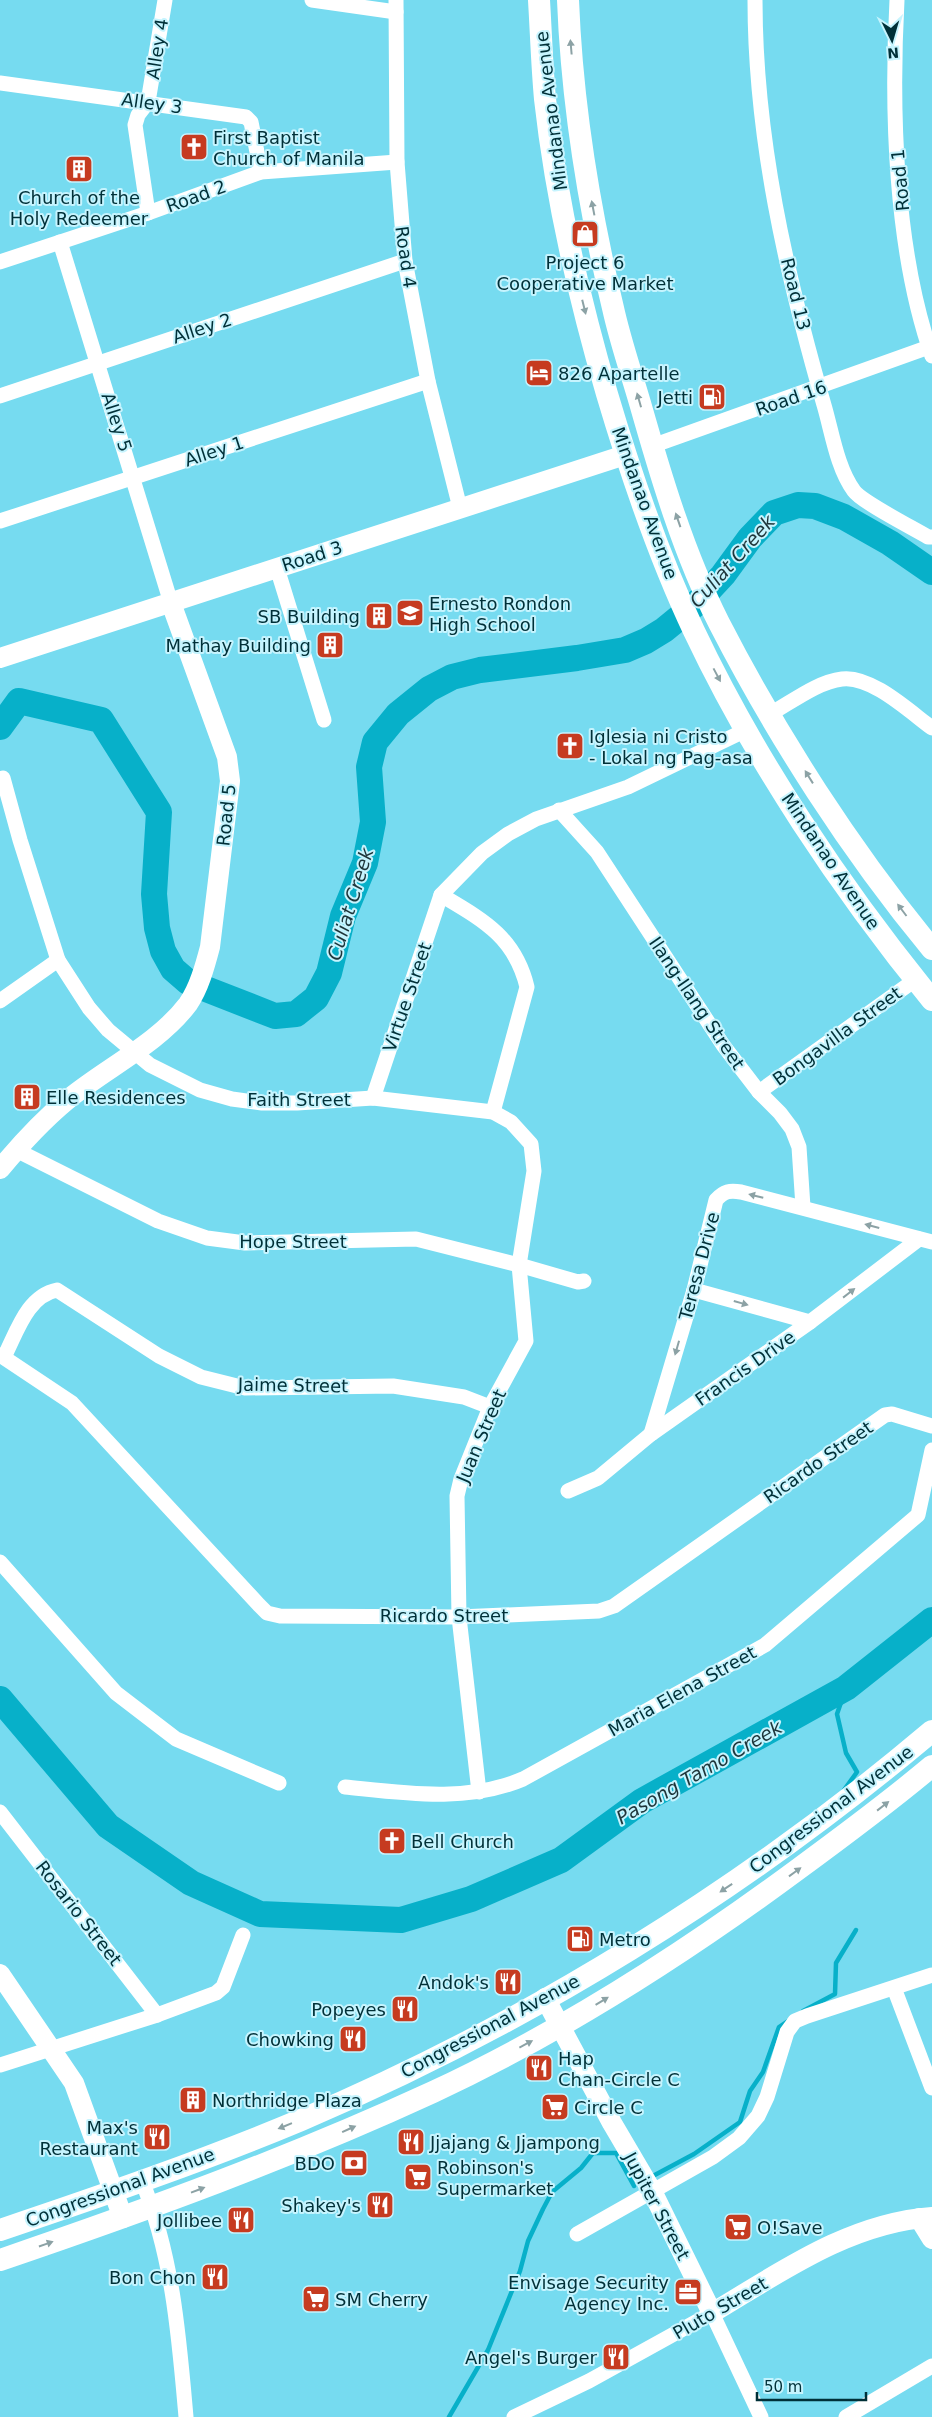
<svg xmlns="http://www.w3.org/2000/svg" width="932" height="2417" font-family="'DejaVu Sans',sans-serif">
	<rect width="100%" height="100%" fill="#76dbf0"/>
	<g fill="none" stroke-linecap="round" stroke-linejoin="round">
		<g stroke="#07b0c9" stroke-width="4.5">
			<polyline points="844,1790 857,1772 846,1753 837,1714 846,1688"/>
			<polyline points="803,2011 835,1994 836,1963 856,1930"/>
			<polyline points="651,2177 694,2154 740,2122 750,2091 763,2072 779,2027 788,2021"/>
			<polyline points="449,2417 488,2350 520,2271 528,2241 543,2209 552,2192 581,2168 593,2153 616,2153 634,2186"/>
		</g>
		<g stroke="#07b0c9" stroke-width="26">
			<polyline points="0,727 19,701 101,720 159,812 154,894 157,928 163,951 173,969 188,982 275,1016 296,1014 316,998 329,973 343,916 365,863 373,822 369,767 375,742 398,714 429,689 452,677 480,670 577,658 625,650 646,641 664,630 697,603 723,575 750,538 774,513 798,505 815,506 844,517 890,543 932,572"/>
			<polyline points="0,1699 108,1826 191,1883 260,1914 401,1920 471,1899 561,1860 642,1801 846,1688 932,1620"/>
		</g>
		<g stroke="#fff" stroke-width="15">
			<polyline points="312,0 396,12"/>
			<polyline points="396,0 397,162 405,261 428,381 460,508"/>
			<path d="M755,0C755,138 786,273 824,405C832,432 837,468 854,491C862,502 913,528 928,537H932"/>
			<path d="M897,0C891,111 895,251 932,356"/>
			<polyline points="0,83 246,117 251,122 261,172"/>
			<polyline points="148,213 135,125 138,115 148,102 165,0"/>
			<polyline points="60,242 171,603"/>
			<polyline points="0,262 148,213 261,172 397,162"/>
			<polyline points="0,396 405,261"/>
			<polyline points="652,446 929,347"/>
			<polyline points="0,521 428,381"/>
			<polyline points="277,568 324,720"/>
			<path d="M770,714C792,702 817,682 842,679C871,675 910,712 932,728"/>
			<polyline points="3,778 20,840 58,960 89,1008 108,1030 150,1065 200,1090 232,1099 262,1103 297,1103 373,1098 493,1112 511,1122 531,1144 534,1171 519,1265 526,1341 490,1407 461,1479 457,1496 459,1617 479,1792"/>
			<polyline points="559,810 597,852 723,1045 759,1092 780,1113 792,1129 799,1147 803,1207"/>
			<path d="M441,895C483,920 515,937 527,987L493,1112"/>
			<polyline points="0,1001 58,960"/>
			<polyline points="759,1092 915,980"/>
			<polyline points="373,1098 441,895 482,853 508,834 536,819 628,787 746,730"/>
			<polyline points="16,1150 158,1221 207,1238 245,1243 416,1239 519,1265 578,1282 584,1281"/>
			<polyline points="694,1290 810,1322"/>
			<polyline points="0,1355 72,1403 259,1605 267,1613 280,1616 459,1617 599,1611 614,1606 885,1415 892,1414 932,1426"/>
			<path d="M4,1357C17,1332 27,1296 57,1290L159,1356L201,1377L245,1388L393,1386L464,1397L490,1407"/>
			<path d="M651,1434L694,1290L716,1200C724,1191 730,1190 741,1192L932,1242"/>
			<polyline points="568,1491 598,1478 651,1434 810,1322 919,1239"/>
			<polyline points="0,1562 116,1693 176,1739 279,1783"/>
			<path d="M345,1787C404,1793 467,1803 523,1779L765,1645L918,1515L932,1450"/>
			<polyline points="0,1812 157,2015"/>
			<polyline points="894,1988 932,2088"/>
			<polyline points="0,2065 157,2015 216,1993 223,1987 243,1935"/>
			<path d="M142,2181C173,2257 179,2337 186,2417"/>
			<polyline points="577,2234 713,2157 739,2138 758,2116 767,2097 787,2032 795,2021 807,2016 932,1975"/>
			<polyline points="514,2417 589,2381 712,2313 761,2417"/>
			<polyline points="846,2417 932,2366"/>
		</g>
		<g stroke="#fff" stroke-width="20">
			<polyline points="0,658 625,455"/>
			<path d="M0,1169C20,1145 42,1121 66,1101C104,1069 158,1044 188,1004C199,988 205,966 210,947L230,781L227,757L171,603"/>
			<polyline points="0,1974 74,2083 123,2218"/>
			<path d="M545,1998L612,2123L652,2191L712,2313C781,2272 849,2223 932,2217"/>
			<polyline points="919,2218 932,2239"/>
		</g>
		<g stroke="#fff" stroke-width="22">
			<path d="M539,0C541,33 542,66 545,99C556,199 579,298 607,394C631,475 658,555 694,631C755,760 842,890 932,1000"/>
			<path d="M568,0C572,103 589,208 613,308C620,340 631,372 640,403C661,477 684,554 719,623C777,736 851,851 932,949"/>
			<path d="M0,2230C101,2196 203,2161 301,2120C527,2024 744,1890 932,1731"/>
			<path d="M0,2260C147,2210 292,2157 433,2092C562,2032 682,1955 797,1870C842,1837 888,1803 932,1766"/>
		</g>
	</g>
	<defs><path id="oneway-solid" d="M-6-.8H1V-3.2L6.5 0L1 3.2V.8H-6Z" transform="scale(1.25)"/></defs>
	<g fill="#8ca2a5">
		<use href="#oneway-solid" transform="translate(571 47) rotate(-95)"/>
		<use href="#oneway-solid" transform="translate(593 208) rotate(-101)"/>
		<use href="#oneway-solid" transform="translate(584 307) rotate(76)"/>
		<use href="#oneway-solid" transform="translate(639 400) rotate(-106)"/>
		<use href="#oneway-solid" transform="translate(678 520) rotate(-109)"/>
		<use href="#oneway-solid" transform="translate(717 675) rotate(62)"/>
		<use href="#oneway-solid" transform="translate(809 777) rotate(-122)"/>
		<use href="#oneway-solid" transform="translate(902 910) rotate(-127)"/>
		<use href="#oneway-solid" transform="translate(756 1196) rotate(-166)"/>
		<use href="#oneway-solid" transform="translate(872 1226) rotate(-165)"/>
		<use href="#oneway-solid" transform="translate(849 1293) rotate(-38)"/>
		<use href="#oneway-solid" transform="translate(741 1303) rotate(16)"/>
		<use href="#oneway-solid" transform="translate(677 1348) rotate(106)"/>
		<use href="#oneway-solid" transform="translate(883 1806) rotate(-38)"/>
		<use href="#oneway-solid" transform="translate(795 1872) rotate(-36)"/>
		<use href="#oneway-solid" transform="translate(726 1888) rotate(146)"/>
		<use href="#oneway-solid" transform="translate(602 2001) rotate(-31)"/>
		<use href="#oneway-solid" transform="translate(526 2044) rotate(-28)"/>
		<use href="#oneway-solid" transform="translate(285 2126) rotate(158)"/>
		<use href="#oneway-solid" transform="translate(349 2129) rotate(-24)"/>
		<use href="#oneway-solid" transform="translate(198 2190) rotate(-21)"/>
		<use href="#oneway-solid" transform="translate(46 2244) rotate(-19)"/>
	</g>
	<defs>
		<symbol id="church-square" viewBox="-11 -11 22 22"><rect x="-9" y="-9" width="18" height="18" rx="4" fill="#c63b20" stroke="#c6f4fe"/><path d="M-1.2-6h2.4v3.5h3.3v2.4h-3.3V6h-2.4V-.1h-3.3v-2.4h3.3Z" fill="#fff"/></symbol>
		<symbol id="building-square" viewBox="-11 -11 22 22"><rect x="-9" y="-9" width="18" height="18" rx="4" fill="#c63b20" stroke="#c6f4fe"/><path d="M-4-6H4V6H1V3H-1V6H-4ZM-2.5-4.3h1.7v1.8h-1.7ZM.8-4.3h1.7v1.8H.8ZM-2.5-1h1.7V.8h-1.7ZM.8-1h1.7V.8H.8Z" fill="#fff"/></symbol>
		<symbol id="shop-square" viewBox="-11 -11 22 22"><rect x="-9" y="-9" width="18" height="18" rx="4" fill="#c63b20" stroke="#c6f4fe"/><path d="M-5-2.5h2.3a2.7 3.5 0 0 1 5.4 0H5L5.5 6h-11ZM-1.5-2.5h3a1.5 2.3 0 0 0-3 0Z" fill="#fff"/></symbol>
		<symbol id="hotel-square" viewBox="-11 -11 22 22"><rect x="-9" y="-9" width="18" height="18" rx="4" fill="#c63b20" stroke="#c6f4fe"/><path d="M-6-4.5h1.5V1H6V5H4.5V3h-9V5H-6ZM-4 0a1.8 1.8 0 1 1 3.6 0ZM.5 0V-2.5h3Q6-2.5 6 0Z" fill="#fff"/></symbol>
		<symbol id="fuel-square" viewBox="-11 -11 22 22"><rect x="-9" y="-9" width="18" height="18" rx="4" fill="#c63b20" stroke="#c6f4fe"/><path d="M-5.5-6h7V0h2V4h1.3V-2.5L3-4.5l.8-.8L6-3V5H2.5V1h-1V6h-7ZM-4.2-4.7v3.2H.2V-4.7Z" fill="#fff"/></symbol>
		<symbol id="school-square" viewBox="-11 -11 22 22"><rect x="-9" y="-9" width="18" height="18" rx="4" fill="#c63b20" stroke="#c6f4fe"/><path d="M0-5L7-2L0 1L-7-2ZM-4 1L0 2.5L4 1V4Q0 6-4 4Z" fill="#fff"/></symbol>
		<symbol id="restaurant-square" viewBox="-11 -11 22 22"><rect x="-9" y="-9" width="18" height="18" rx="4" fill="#c63b20" stroke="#c6f4fe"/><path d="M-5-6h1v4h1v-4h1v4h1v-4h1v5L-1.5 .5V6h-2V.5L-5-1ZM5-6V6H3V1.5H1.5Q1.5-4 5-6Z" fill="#fff"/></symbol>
		<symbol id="supermarket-square" viewBox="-11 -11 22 22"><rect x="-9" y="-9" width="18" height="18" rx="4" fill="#c63b20" stroke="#c6f4fe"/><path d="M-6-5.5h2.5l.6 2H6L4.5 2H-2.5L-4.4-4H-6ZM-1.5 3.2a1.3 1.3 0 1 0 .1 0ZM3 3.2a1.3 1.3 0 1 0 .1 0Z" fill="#fff"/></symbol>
		<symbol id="bank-square" viewBox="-11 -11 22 22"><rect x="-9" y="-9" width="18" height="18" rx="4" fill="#c63b20" stroke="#c6f4fe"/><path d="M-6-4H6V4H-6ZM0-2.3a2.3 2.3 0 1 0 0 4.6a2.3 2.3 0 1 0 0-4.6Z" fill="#fff"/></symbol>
		<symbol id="office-square" viewBox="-11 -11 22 22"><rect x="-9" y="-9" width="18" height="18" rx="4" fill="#c63b20" stroke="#c6f4fe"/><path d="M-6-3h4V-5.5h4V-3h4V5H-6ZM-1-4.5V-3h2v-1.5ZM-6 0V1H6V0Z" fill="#fff"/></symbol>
	</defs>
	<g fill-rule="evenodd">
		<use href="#church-square" x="178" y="131" width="32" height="32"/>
		<use href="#building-square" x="63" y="153" width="32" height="32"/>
		<use href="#shop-square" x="569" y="218" width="32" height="32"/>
		<use href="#hotel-square" x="523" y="357" width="32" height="32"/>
		<use href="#fuel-square" x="696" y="381" width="32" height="32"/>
		<use href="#school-square" x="394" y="597" width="32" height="32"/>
		<use href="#building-square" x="363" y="600" width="32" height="32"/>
		<use href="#building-square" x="314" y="629" width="32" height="32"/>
		<use href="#church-square" x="554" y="730" width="32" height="32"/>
		<use href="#building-square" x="11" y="1081" width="32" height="32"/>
		<use href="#church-square" x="376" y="1825" width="32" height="32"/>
		<use href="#fuel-square" x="564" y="1923" width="32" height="32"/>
		<use href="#restaurant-square" x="492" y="1966" width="32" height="32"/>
		<use href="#restaurant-square" x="389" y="1993" width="32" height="32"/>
		<use href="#restaurant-square" x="337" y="2023" width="32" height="32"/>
		<use href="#restaurant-square" x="523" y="2052" width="32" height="32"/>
		<use href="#building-square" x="177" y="2084" width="32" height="32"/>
		<use href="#supermarket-square" x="539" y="2091" width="32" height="32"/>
		<use href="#restaurant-square" x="141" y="2121" width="32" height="32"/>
		<use href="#restaurant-square" x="395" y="2126" width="32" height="32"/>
		<use href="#bank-square" x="338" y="2147" width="32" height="32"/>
		<use href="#supermarket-square" x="402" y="2161" width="32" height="32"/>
		<use href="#restaurant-square" x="364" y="2189" width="32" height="32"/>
		<use href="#restaurant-square" x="225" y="2204" width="32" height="32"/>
		<use href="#supermarket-square" x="722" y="2211" width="32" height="32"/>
		<use href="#restaurant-square" x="199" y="2261" width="32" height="32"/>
		<use href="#office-square" x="672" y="2276" width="32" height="32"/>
		<use href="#supermarket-square" x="300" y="2283" width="32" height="32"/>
		<use href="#restaurant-square" x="600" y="2341" width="32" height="32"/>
	</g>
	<g text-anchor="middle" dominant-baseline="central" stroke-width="4" stroke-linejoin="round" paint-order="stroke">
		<g font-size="18" fill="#003038" stroke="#c6f4fe">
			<text transform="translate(157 49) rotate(-81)">Alley 4</text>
			<text transform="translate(152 103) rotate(8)">Alley 3</text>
			<text transform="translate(551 111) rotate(-97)">Mindanao Avenue</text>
			<text transform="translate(900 180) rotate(-95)">Road 1</text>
			<text transform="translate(196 196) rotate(-20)">Road 2</text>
			<text transform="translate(406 257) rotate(82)">Road 4</text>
			<text transform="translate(796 294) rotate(76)">Road 13</text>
			<text transform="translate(202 328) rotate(-18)">Alley 2</text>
			<text transform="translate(791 398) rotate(-19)">Road 16</text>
			<text transform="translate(117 422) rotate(72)">Alley 5</text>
			<text transform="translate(214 451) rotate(-18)">Alley 1</text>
			<text transform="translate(645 503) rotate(70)">Mindanao Avenue</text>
			<text transform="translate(312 556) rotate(-18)">Road 3</text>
			<text transform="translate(226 815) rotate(-84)">Road 5</text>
			<text transform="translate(831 861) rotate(56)">Mindanao Avenue</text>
			<text transform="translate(407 997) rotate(-71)">Virtue Street</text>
			<text transform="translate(697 1003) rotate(56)">Ilang-Ilang Street</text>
			<text transform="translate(837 1036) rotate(-36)">Bongavilla Street</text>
			<text x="299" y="1099">Faith Street</text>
			<text x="293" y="1241">Hope Street</text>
			<text transform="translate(699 1266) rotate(-75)">Teresa Drive</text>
			<text transform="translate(745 1368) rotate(-35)">Francis Drive</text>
			<text transform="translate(293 1385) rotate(1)">Jaime Street</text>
			<text transform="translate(481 1436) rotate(-67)">Juan Street</text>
			<text transform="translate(818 1462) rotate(-35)">Ricardo Street</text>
			<text x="444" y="1615">Ricardo Street</text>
			<text transform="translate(682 1691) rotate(-29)">Maria Elena Street</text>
			<text transform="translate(831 1809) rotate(-37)">Congressional Avenue</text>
			<text transform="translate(79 1913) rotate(52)">Rosario Street</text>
			<text transform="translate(490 2026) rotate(-28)">Congressional Avenue</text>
			<text transform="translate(120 2187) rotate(-20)">Congressional Avenue</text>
			<text transform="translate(657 2206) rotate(62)">Jupiter Street</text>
			<text transform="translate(720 2308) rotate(-30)">Pluto Street</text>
		</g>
		<g font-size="18" fill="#003038" stroke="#c6f4fe" text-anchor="start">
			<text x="213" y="137">First Baptist<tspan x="213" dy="21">Church of Manila</tspan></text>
			<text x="79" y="197" text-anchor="middle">Church of the<tspan x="79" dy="21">Holy Redeemer</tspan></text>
			<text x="585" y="262" text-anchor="middle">Project 6<tspan x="585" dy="21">Cooperative Market</tspan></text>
			<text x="558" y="373">826 Apartelle</text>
			<text x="693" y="397" text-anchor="end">Jetti</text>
			<text x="429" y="603">Ernesto Rondon<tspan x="429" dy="21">High School</tspan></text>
			<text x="360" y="616" text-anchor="end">SB Building</text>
			<text x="311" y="645" text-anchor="end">Mathay Building</text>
			<text x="589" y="736">Iglesia ni Cristo<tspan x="589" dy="21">- Lokal ng Pag-asa</tspan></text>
			<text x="46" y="1097">Elle Residences</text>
			<text x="411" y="1841">Bell Church</text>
			<text x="599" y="1939">Metro</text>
			<text x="489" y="1982" text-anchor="end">Andok's</text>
			<text x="386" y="2009" text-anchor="end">Popeyes</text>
			<text x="334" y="2039" text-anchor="end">Chowking</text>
			<text x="558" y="2058">Hap<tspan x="558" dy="21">Chan-Circle C</tspan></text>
			<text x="212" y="2100">Northridge Plaza</text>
			<text x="574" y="2107">Circle C</text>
			<text x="138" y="2127" text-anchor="end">Max's<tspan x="138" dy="21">Restaurant</tspan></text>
			<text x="430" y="2142">Jjajang &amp; Jjampong</text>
			<text x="335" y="2163" text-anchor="end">BDO</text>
			<text x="437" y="2167">Robinson's<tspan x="437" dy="21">Supermarket</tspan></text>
			<text x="361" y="2205" text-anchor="end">Shakey's</text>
			<text x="222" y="2220" text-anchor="end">Jollibee</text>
			<text x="757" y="2227">O!Save</text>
			<text x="196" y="2277" text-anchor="end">Bon Chon</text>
			<text x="669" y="2282" text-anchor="end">Envisage Security<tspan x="669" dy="21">Agency Inc.</tspan></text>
			<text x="335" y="2299">SM Cherry</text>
			<text x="597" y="2357" text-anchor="end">Angel's Burger</text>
		</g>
		<g font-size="19" font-style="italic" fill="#1e353a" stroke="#c6f4fe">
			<text transform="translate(732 561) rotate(-48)">Culiat Creek</text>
			<text transform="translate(350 904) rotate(-73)">Culiat Creek</text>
			<text transform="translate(699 1772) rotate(-30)">Pasong Tamo Creek</text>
		</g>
	</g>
	<g transform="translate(892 40) rotate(175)" stroke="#c6f4fe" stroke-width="4" paint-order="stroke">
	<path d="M0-4L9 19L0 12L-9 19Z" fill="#003038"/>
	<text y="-8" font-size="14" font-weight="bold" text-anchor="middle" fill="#003038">N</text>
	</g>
	<path d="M757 2392v8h109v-8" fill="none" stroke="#003038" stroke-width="2.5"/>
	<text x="764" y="2392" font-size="15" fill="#003038" stroke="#c6f4fe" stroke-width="4" paint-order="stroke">50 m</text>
</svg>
